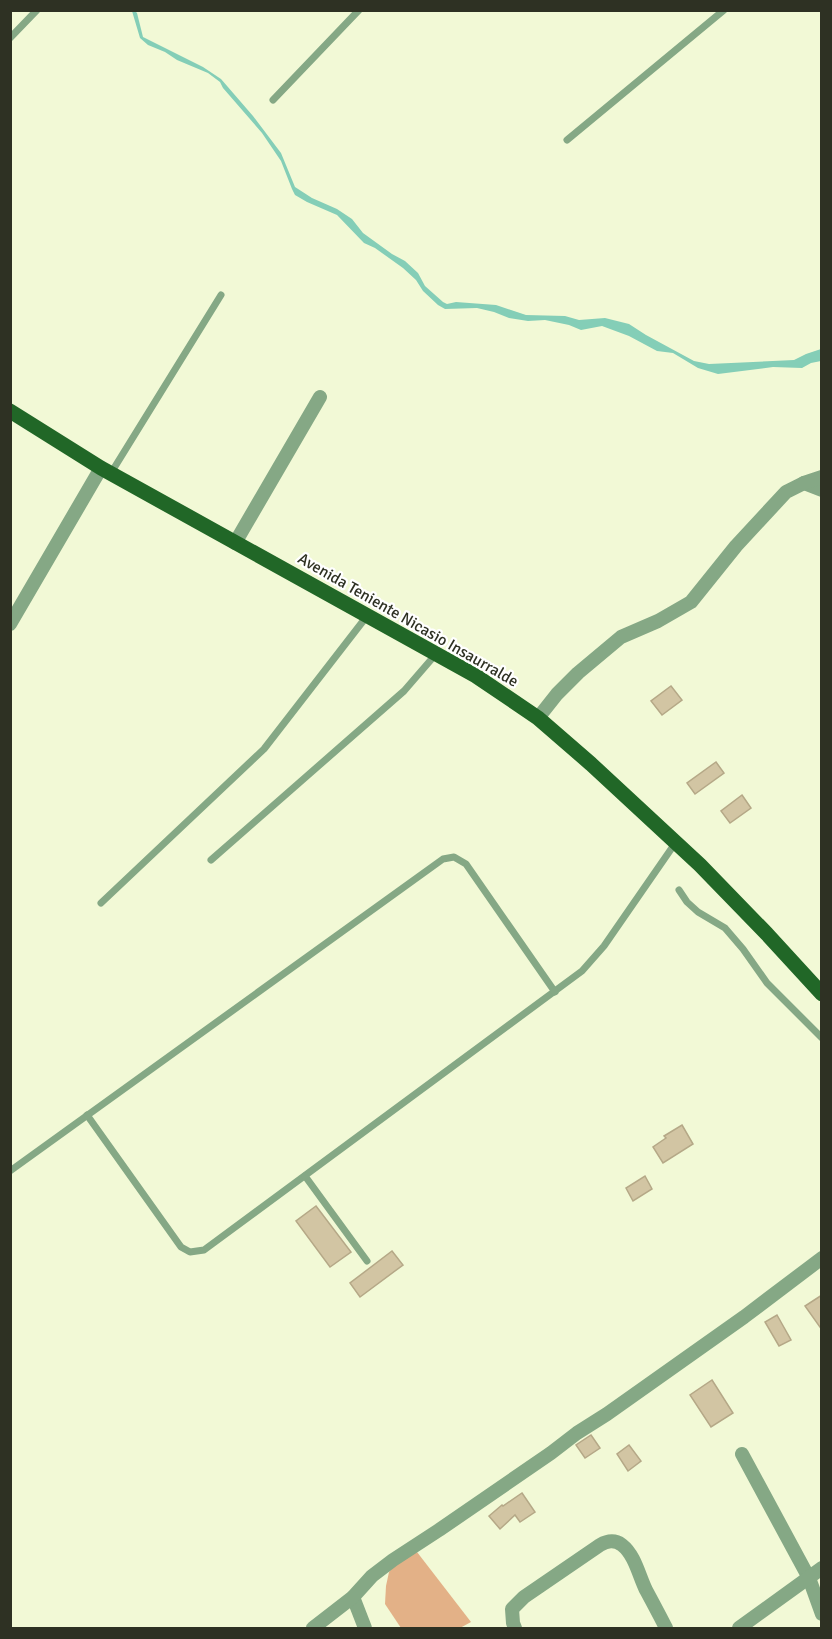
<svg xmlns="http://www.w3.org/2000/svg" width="832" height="1639" font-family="Signika,sans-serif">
	<rect width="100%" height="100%" fill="#f2f9d6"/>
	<polygon fill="#e3b187" points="417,1552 471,1622 460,1628 401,1628 385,1604 386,1586 389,1572 398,1561"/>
	<polygon fill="#84ceb7" points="132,11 135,11 137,13 143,37 203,67 221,79 253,116 281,153 295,187 312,198 337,209 352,219 363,233 392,254 405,261 418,273 425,286 443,302 447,304 456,302 496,305 526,315 565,316 579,320 605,318 629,324 646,335 694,361 709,364 794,360 806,354 821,349 821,361 811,363 802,368 773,367 718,374 698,368 673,353 657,351 629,336 602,326 581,330 569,325 545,320 528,321 509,318 494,312 477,308 445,309 438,305 423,291 416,280 403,268 375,248 364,243 337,215 307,202 295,195 292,189 281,161 262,133 223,88 220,82 208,73 177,60 165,52 148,45 140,38"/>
	<g fill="#d2c5a3" stroke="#b5a887" stroke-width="1.5">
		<polygon points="671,686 682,700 662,715 651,701"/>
		<polygon points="716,762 724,773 695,794 687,783"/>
		<polygon points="742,795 751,808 730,823 721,811"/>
		<polygon points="682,1125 693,1144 663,1163 653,1147 666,1138 664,1136"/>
		<polygon points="645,1176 652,1189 633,1201 626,1188"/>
		<polygon points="316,1206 351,1252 330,1267 296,1221"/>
		<polygon points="392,1251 403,1265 360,1297 350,1283"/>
		<polygon points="822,1295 822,1330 805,1306"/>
		<polygon points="777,1315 791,1340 779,1346 765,1322"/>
		<polygon points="712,1380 733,1413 711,1427 690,1395"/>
		<polygon points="591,1435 600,1448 585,1458 576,1445"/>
		<polygon points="629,1445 641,1461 628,1471 617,1454"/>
		<polygon points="522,1493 535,1512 520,1522 515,1515 500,1529 489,1516 502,1505 503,1506"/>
	</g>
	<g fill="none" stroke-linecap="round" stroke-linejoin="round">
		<g stroke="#85a885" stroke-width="7">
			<polyline points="10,38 37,10"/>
			<polyline points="273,100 359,10"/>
			<polyline points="567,140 724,10"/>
			<polyline points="111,473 221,295"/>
			<polyline points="211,860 404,691 436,654"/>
			<polyline points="679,890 687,902 698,912 725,928 743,949 767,983 822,1038"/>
			<polyline points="101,903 264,749 367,616"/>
			<polyline points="87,1115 181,1247 190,1252 204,1250 582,971 604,946 676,842"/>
			<polyline points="10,1171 443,859 454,857 466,864 555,992"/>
			<polyline points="305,1176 367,1261"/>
		</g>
		<g stroke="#85a885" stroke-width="14">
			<polyline points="804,483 822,490"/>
			<polyline points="235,543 320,397"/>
			<polyline points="10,624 101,468"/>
			<polyline points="538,718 557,694 578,673 621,637 658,621 691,602 736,546 786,492 804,483 822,477"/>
			<polyline points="742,1454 809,1578 822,1614"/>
			<polyline points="353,1597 365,1628"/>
			<polyline points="313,1628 353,1597 372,1576 393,1560 439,1530 551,1453 577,1433 607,1414 744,1317 822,1258"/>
			<path d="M515,1628L513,1623L512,1609L524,1597L600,1545C607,1541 614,1539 622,1545C635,1555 639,1576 646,1590C653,1603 660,1616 666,1628"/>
			<polyline points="739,1628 822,1568"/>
		</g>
		<polyline stroke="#216727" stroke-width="15" points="10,411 101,468 476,676 538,718 591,764 700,865 767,934 822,994"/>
	</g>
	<g text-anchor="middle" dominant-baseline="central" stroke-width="4.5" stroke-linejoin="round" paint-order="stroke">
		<g font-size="16" fill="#2e3123" stroke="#fff">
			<text transform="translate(408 620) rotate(30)">Avenida Teniente Nicasio Insaurralde</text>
		</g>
	</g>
	<rect width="832" height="1639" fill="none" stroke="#2e3123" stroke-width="24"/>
</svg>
